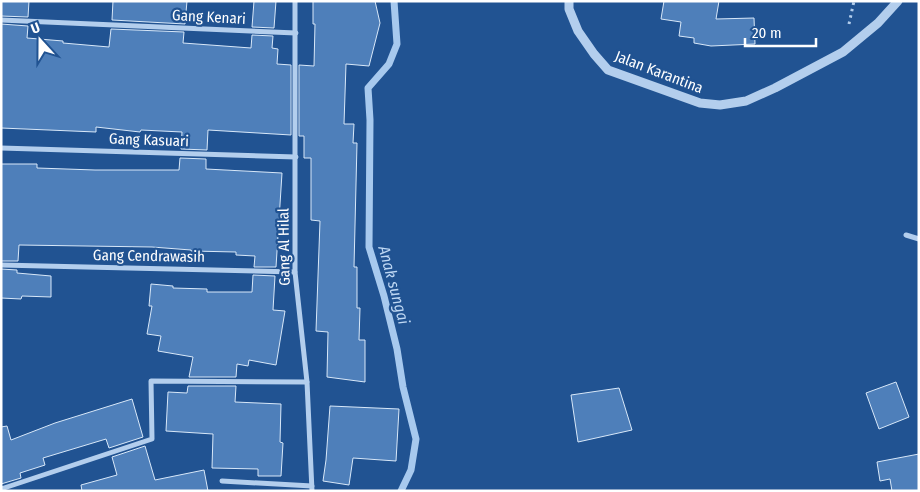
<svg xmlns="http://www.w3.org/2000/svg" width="920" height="492" font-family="'Fira Sans Condensed',sans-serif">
	<rect width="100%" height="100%" fill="#215392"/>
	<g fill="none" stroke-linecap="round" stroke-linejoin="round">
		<polyline stroke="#a7c9ee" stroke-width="7" points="394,1 397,44 389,64 368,88 370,120 369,247 384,296 397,349 403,387 416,439 411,470 401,491"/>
	</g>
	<g fill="#4e7fba" stroke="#d8e8f9">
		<polygon points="1,1 29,1 28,17 1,16"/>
		<polygon points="113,1 187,1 185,24 112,20"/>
		<polygon points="254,1 276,1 274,28 252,27"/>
		<polygon points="313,1 375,1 380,23 369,66 346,64 344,124 354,124 353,143 357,143 354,267 357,267 357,308 360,308 359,340 365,340 365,382 327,377 328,332 316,331 320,221 311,220 311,158 304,158 304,136 299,136 299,65 314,66 315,24 313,24"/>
		<polygon points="664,1 719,1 716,19 754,18 755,44 711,46 694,43 694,38 679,36 681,22 661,19"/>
		<polygon points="1,24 28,26 27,38 63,41 63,43 109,47 111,29 184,32 183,43 251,48 252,35 273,36 272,48 278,49 277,64 291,65 291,135 208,130 207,150 181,149 182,132 141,130 140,132 96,127 96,132 1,128"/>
		<polygon points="180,158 206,159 206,169 282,173 276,267 254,267 255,256 236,255 236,252 191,251 191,250 152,247 19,245 18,261 1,261 1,164 37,164 37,168 95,170 179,170"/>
		<polygon points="1,269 17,270 17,273 51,276 51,297 22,296 21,299 1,298"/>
		<polygon points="253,275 275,276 273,310 285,311 276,365 249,360 248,366 237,364 236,377 189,377 193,357 158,351 161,336 147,334 152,306 149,306 151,284 173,286 173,288 207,289 207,292 252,292"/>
		<polygon points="896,382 909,417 879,429 866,393"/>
		<polygon points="188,386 236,386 235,402 281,404 280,442 283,443 281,476 258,476 258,469 212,468 213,434 166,431 168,392 187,393"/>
		<polygon points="619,388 632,430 578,442 571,395"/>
		<polygon points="132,399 143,437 109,448 106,439 43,458 45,465 20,473 21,478 1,484 1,427 7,426 11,440 55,423"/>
		<polygon points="330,406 399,409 396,461 353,458 349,485 323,481 326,460"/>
		<polygon points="145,446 155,480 204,470 208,491 82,491 81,485 117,475 112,457"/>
		<polygon points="919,454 919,491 892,491 890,479 880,481 877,462"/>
	</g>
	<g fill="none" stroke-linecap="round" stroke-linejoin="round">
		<polyline stroke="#b3ceed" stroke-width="3" stroke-dasharray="2.5 4" stroke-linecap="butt" points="849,24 854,1"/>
		<g stroke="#b3ceed" stroke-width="5">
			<polyline points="295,1 295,272 307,382 312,491"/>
			<polyline points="1,20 296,33"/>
			<polyline points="1,148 296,157"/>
			<polyline points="906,235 919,239"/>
			<polyline points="1,265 295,272"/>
			<polyline points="222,481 312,486"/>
			<polyline points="1,489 152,439 151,381 307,382"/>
		</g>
		<polyline stroke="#b3ceed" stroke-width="9" points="569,1 569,9 578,31 594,54 608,70 700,103 720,105 746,101 775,88 843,52 878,23 898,1"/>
	</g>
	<g text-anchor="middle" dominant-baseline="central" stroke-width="4.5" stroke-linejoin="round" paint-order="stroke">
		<g font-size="15" fill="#fff" stroke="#215392">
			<text transform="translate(209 17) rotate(3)">Gang Kenari</text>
			<text transform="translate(659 72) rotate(21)">Jalan Karantina</text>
			<text transform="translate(149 140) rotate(2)">Gang Kasuari</text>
			<text transform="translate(284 247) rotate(-91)">Gang Al Hilal</text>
			<text transform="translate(149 256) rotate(1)">Gang Cendrawasih</text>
		</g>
		<g font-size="16" font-style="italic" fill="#bfd8f4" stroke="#215392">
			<text transform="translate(394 285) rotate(75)">Anak sungai</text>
		</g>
	</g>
	<rect width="920" height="492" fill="none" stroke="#ffffff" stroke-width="5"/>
	<g transform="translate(40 40) rotate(339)" stroke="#215392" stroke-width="4" paint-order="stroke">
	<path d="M0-4L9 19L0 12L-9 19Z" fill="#ffffff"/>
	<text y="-8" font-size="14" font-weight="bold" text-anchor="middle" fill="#ffffff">U</text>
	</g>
	<path d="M745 38v8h71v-8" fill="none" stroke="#ffffff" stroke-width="2.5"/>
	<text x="752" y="38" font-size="15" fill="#ffffff" stroke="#215392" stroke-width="4" paint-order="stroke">20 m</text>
</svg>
